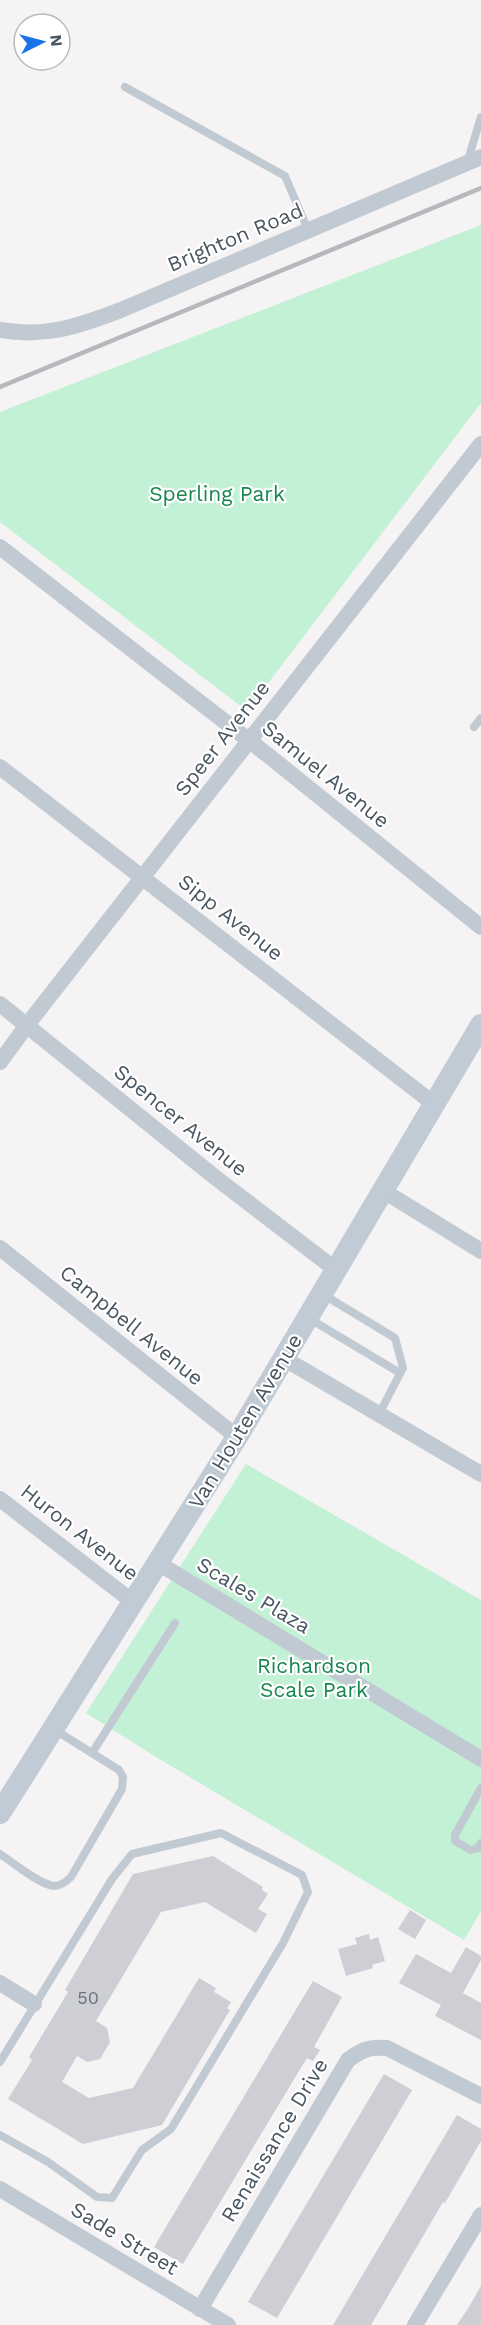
<svg xmlns="http://www.w3.org/2000/svg" width="481" height="2325" font-family="'Work Sans',sans-serif">
	<rect width="100%" height="100%" fill="#f5f3f3"/>
	<g fill="#c3f1d5">
		<polygon points="481,225 481,403 247,711 0,522 0,412"/>
		<polygon points="246,1464 481,1600 481,1911 464,1940 156,1757 86,1713"/>
	</g>
	<g fill="#cdcfd5">
		<polygon points="213,1856 263,1887 262,1890 268,1894 258,1909 267,1914 256,1933 205,1902 161,1912 96,2021 107,2028 110,2042 100,2059 87,2062 77,2056 62,2082 89,2098 133,2088 199,1978 216,1988 214,1992 231,2002 227,2008 230,2010 162,2125 83,2144 8,2099 32,2060 29,2057 68,1992 65,1990 133,1874"/>
		<polygon points="410,1910 426,1920 415,1939 398,1929"/>
		<polygon points="369,1934 370,1940 378,1937 385,1961 372,1965 373,1968 346,1976 338,1949 357,1944 355,1938"/>
		<polygon points="466,1947 481,1956 481,1960 463,1993 481,2003 481,2040 435,2016 441,2005 399,1983 416,1954 451,1973"/>
		<polygon points="313,1981 342,1997 314,2047 320,2050 313,2061 307,2058 302,2066 183,2264 154,2247"/>
		<polygon points="384,2074 412,2090 277,2318 248,2302"/>
		<polygon points="457,2115 481,2129 481,2141 445,2203 443,2202 371,2325 333,2325"/>
		<polygon points="481,2286 481,2325 457,2325 469,2307"/>
	</g>
	<g fill="none" stroke-linecap="round" stroke-linejoin="round">
		<g stroke="#c1cad2" stroke-width="8">
			<polyline points="125,87 285,176 308,230"/>
			<polyline points="467,163 481,117"/>
			<polyline points="474,727 481,718"/>
			<polyline points="324,1295 395,1338 403,1368 379,1414"/>
			<polyline points="310,1319 400,1373"/>
			<polyline points="92,1753 175,1623"/>
			<polyline points="481,1788 455,1835 455,1841 471,1850 478,1848 481,1843"/>
			<path d="M0,1854C12,1862 40,1885 54,1886C61,1886 66,1882 71,1877L122,1789L123,1777L119,1770L55,1730"/>
			<polyline points="0,2062 112,1879 132,1854 221,1833 302,1875 308,1892 283,1943 171,2129 142,2150 112,2198 97,2197 48,2162 0,2135"/>
		</g>
		<g stroke="#c1cad2" stroke-width="16">
			<path d="M0,330C46,338 79,326 121,310L481,157"/>
			<polyline points="0,547 269,756 481,927"/>
			<polyline points="0,767 434,1104"/>
			<polyline points="0,1004 216,1178 335,1269"/>
			<polyline points="0,1062 27,1025 481,444"/>
			<polyline points="382,1190 481,1251"/>
			<polyline points="0,1248 237,1437"/>
			<polyline points="283,1358 481,1474"/>
			<polyline points="0,1499 133,1602"/>
			<polyline points="158,1563 481,1759"/>
			<polyline points="0,1983 34,2004"/>
			<polyline points="0,2189 228,2325"/>
			<path d="M200,2309L348,2060C363,2049 369,2047 387,2048L481,2096"/>
			<polyline points="415,2325 481,2215"/>
		</g>
		<polyline stroke="#c1cbd6" stroke-width="22" points="0,1813 237,1437 481,1025"/>
		<polyline stroke="#b5b8bd" stroke-width="4.5" points="0,387 481,188"/>
	</g>
	<g text-anchor="middle" dominant-baseline="central" stroke-width="4.5" stroke-linejoin="round" paint-order="stroke">
		<g font-size="18" fill="#6b747e">
			<text x="88" y="1997">50</text>
		</g>
		<g font-size="21" fill="#4a5661" stroke="#fff">
			<text transform="translate(235 237) rotate(-23)">Brighton Road</text>
			<text transform="translate(222 738) rotate(-52)">Speer Avenue</text>
			<text transform="translate(326 774) rotate(39)">Samuel Avenue</text>
			<text transform="translate(231 917) rotate(38)">Sipp Avenue</text>
			<text transform="translate(181 1120) rotate(39)">Spencer Avenue</text>
			<text transform="translate(132 1325) rotate(39)">Campbell Avenue</text>
			<text transform="translate(245 1421) rotate(-59)">Van Houten Avenue</text>
			<text transform="translate(80 1532) rotate(38)">Huron Avenue</text>
			<text transform="translate(254 1595) rotate(31)">Scales Plaza</text>
			<text transform="translate(274 2140) rotate(-59)">Renaissance Drive</text>
			<text transform="translate(125 2238) rotate(31)">Sade Street</text>
		</g>
		<g font-size="21" fill="#17864f" stroke="#fff">
			<text x="217" y="493">Sperling Park</text>
			<text x="314" y="1665">Richardson<tspan x="314" dy="24">Scale Park</tspan></text>
		</g>
	</g>
	<g transform="translate(42 42) rotate(84)"><circle r="28" fill="#ffffff" stroke="#b7bbc0" stroke-width="1.5"/>
	<path d="M0-4.5L10 22L0 15L-10 22Z" fill="#1a73e8"/>
	<text y="-9" font-size="16" font-weight="bold" text-anchor="middle" fill="#4a5661">N</text>
	</g>
</svg>
